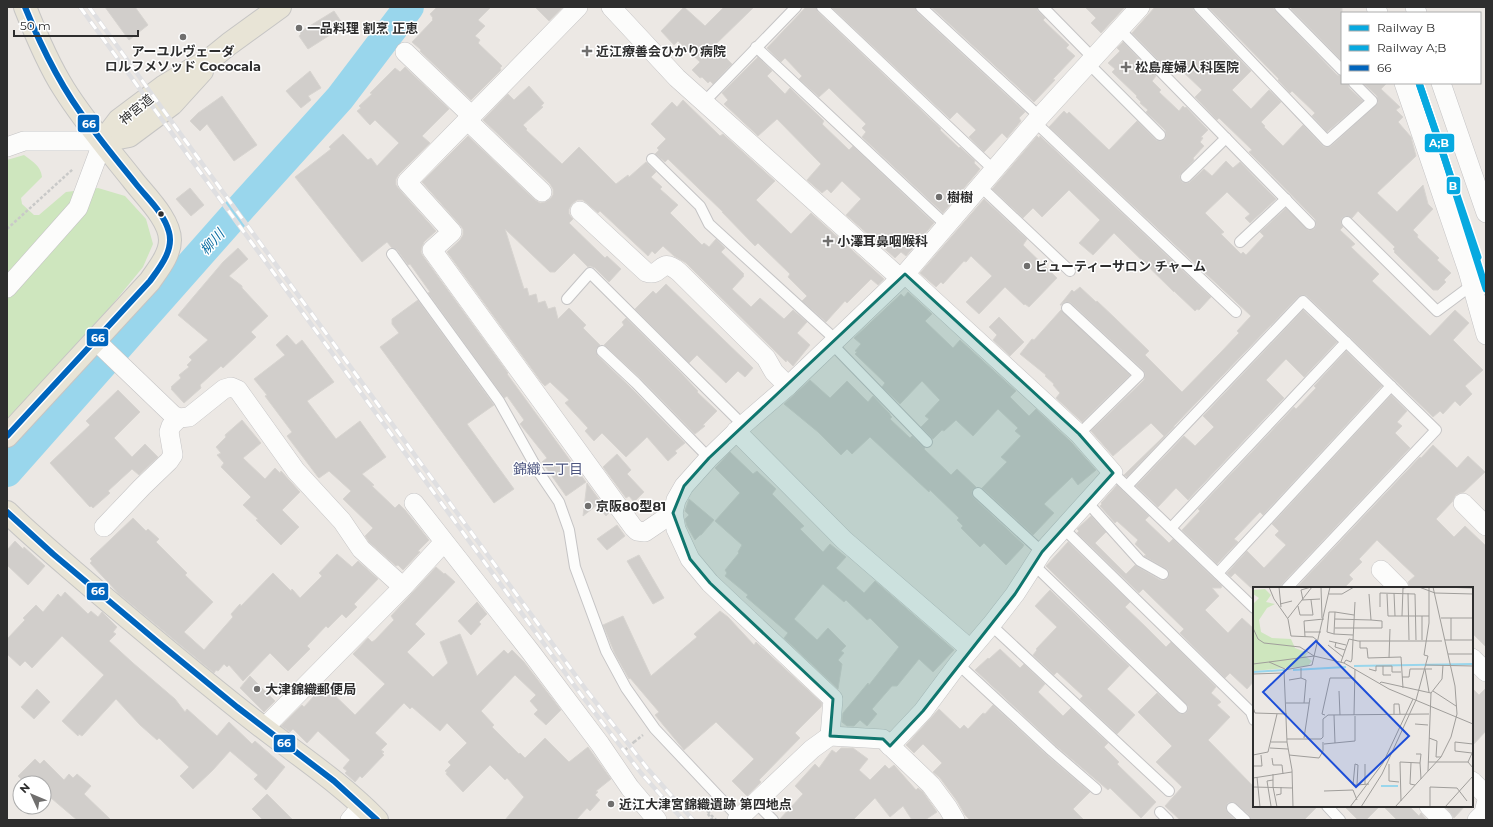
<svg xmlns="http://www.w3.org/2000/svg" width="1493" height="827" font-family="Montserrat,'Noto Sans JP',sans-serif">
	<rect width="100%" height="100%" fill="#ece8e4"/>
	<path fill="#cee6be" d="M24,155C32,161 41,166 42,177L21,198L22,204L34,215H39L66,192L98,188L125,196L146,219L153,244L143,267L7,433V160Z"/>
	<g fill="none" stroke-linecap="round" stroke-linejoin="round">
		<polyline stroke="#99d6ec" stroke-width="30" points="7,472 239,210 340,98 409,7"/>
	</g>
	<g fill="#d1cecb" stroke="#d7d4d0">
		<polygon points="105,7 135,7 148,25 129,40"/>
		<polygon points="437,7 491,7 478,20 485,26 475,36 480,40 478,43 502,66 500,68 501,70 471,100 420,51 421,50 412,42 433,20 432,19 433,18 430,14"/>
		<polygon points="535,7 563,7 549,21"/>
		<polygon points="684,7 705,26 724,7 754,7 714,46 732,64 713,84 710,81 708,83 702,77 700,78 692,70 700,62 678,41 674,45 661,31"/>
		<polygon points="806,7 816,7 818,12 941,129 940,130 959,148 960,147 975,161 974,163 980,169 943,213 862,137 866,132 862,128 866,124 829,88 819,97 799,79 802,76 785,58 781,62 767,48"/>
		<polygon points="831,7 915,7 917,12 1025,112 1019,118 1021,121 1007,138 1002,133 984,152 969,137 976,130 957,112 950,119"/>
		<polygon points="931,7 1037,7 1038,11 1045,18 1043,20 1069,45 1066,48 1075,56 1053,79 1055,80 1034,102"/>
		<polygon points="1085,7 1125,7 1101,33 1091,23 1096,18"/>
		<polygon points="1155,7 1193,7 1194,11 1251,71 1232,90 1251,109 1269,90 1281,102 1261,122 1265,126 1264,127 1283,146 1303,125 1323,146 1325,147 1331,146 1378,103 1377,96 1363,83 1387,83 1381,89 1400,107 1396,110 1403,117 1398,122 1411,137 1416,156 1377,193 1397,212 1423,185 1428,204 1433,209 1413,230 1418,235 1417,237 1439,258 1437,260 1451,273 1444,280 1446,282 1438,290 1433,290 1394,252 1395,251 1393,249 1395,247 1358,211 1352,218 1346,216 1342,218 1341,223 1343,227 1340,230 1355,244 1351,247 1379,274 1372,281 1430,336 1455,310 1469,323 1453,340 1483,370 1465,386 1472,394 1460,406 1455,401 1443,414 1440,411 1433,417 1307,296 1302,295 1298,297 1174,426 1174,427 1127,477 1124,475 1164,436 1151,423 1113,456 1091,431 1144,380 1145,374 1143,370 1071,303 1065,302 1061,305 1060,305 1072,290 1074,292 1080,287 1096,302 1097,301 1116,319 1149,351 1145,355 1182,392 1221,352 1239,333 1237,331 1251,316 1049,127 1064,111 1067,114 1069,112 1109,150 1137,121 1156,140 1161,141 1165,139 1166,134 1165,130 1146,112 1148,110 1140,103 1141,102 1136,97 1137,96 1112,72 1115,69 1108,63 1120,51 1117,48 1123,42 1156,76 1152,81 1161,90 1159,92 1179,111 1183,106 1185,108 1186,107 1208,130 1201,137 1203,138 1200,142 1204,146 1193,158 1194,160 1180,175 1180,178 1182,182 1187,183 1190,182 1204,169 1212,176 1226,161 1233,168 1240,162 1276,199 1250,223 1245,218 1250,214 1227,192 1205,213 1224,232 1221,234 1241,254 1243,252 1246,255 1264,236 1260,232 1286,208 1308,230 1314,229 1316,225 1315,219 1249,152 1252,150 1219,118 1217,120 1195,97 1202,90 1179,68 1178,69 1170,62 1165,67 1132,33"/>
		<polygon points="1208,7 1272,7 1337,75 1342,76 1342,83 1348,83 1349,88 1363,101 1327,132 1312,116 1315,113 1292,91 1290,93 1278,80 1279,79"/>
		<polygon points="1293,7 1342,7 1342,61 1291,9"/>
		<polygon points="334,11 344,26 308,49 299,36 301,34 300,32"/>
		<polygon points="758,57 772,71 767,76 785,94 790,88 824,121 822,124 849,150 853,146 934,223 906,256 901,252 895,258 846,215 861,199 842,181 831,193 827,189 822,193 807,180 821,164 777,119 758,136 724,104 728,100 722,93"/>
		<polygon points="405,67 449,109 422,136 430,143 399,174 396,179 396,185 399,189 436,231 424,242 422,247 421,252 423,256 508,373 507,374 586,482 566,496 542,462 547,458 520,424 524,420 507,396 504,398 428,293 430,292 410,264 408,265 397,250 392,248 387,242 362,262 295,177 331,149 329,147 343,134 368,160 371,158 377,166 399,143 375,120 370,125 357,111 361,108 359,106 372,94 370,93 395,68 400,72"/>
		<polygon points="310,71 321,88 308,96 311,100 301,108 286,91"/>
		<polygon points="529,86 544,103 541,106 543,107 523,125 527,129 526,130 562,164 579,147 616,184 628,175 629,177 646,162 656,172 651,177 662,187 660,189 678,205 670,213 702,245 704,243 709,247 716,239 725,248 721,252 744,274 743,275 744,276 732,289 751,307 760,298 784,319 793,310 807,322 797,333 810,345 793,366 787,360 786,362 686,263 674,256 663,246 655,254 652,251 648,256 600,211 598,213 583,200 577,200 572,204 569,209 569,214 573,219 569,223 605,258 607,256 621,269 609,282 595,268 590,266 588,267 574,253 555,272 550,272 505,229 524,289 527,288 529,296 536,294 538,303 545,301 548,309 555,307 558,319 569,308 586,325 583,328 600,345 596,349 598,356 631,388 685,443 675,451 677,453 668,461 647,437 626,457 602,433 594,441 585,431 588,428 565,403 569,400 550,382 545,386 542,383 447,252 460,240 463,235 463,229 460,225 422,182 468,136 535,200 540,203 545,202 550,199 553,195 553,189 550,184 483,120 508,94 514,100"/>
		<polygon points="222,96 257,145 234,161 207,124 200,131 190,121 198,113"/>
		<polygon points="683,100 720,136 723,134 775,181 756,200 791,234 811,213 884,279 878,285 871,279 847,303 845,301 826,322 802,301 807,296 788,277 790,274 758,243 755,246 722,212 723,212 668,159 665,162 655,154 659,150 657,148 666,139 651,124 672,102 677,107"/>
		<polygon points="1037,136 1039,138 1040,136 1211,297 1199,310 1197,309 1195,311 1174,291 1174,292 1114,233 1093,255 1079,243 1100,220 1069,190 1042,217 1033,208 1023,218 992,189"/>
		<polygon points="190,188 204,205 191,216 176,199"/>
		<polygon points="984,199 1027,239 1023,245 1057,278 1029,307 1025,304 1024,305 1005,287 979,314 966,302 992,276 971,256 966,262 964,261 943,284 941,282 936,287 920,273"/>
		<polygon points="238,248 248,259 229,276 242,286 242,288 268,316 251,332 256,337 223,368 221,366 200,385 201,388 184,403 171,389 172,388 171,387 181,378 179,375 189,367 187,365 192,360 189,357 208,340 178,315 223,262"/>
		<polygon points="666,284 753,368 745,377 738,371 726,383 697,355 689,363 635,309 653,291 656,294"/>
		<polygon points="908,292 932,314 925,321 953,348 960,340 1016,391 1010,397 1029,416 1036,409 1071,442 1096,470 1078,485 1072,477 1044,504 1054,513 1033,535 982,488 1007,462 1001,457 1021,436 1015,431 1018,428 998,409 973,436 956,420 944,431 942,430 933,439 921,427 929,419 925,416 940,400 922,381 900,404 882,387 885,383 855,354 857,352 855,351 861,344 854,338 901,294 904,297"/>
		<polygon points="418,300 494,405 467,424 514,489 494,503 380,347 399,333 392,324 392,319"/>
		<polygon points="1061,310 1130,375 1082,422 1056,398 1060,393 1053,385 1054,384 1045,376 1046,375 1020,354 1032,339 1034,340"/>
		<polygon points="1303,310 1337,342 1304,377 1286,359 1266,380 1284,398 1188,500 1176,488 1158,507 1136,486 1184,436 1195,446 1214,427 1203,416"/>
		<polygon points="999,317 1024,342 1010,356 993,340 997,335 989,327"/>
		<polygon points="626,318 680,372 698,391 697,392 717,411 703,425 705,426 695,434 640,378 604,345 624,325 622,322"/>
		<polygon points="287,335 296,345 302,340 334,382 307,401 336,439 360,421 386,457 362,474 374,485 372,486 395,508 399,504 405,510 429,540 418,551 420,552 403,570 398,565 396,566 369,542 365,536 373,528 343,499 351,491 329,471 319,478 318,477 287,436 292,432 265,396 267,395 254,379 285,355 276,345"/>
		<polygon points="1346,351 1382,386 1263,515 1260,512 1234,539 1238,542 1217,564 1182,530 1200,511 1198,509 1294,407 1296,409 1316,388 1314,386"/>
		<polygon points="810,380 830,398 847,381 868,402 873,396 890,414 890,415 892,417 890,419 910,438 912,436 925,448 924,449 951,475 957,469 976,487 972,491 973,497 1024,545 1022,548 1006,565 984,543 980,547 961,528 963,526 957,520 959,518 930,490 929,492 870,437 852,454 847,449 841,455 818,432 784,404"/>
		<polygon points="118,390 140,412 114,438 132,457 145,444 158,457 139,475 132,469 108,491 110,493 93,508 91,506 90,507 50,463 90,425 86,421"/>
		<polygon points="1391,395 1407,411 1397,422 1402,426 1395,433 1410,448 1282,584 1281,588 1251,588 1235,573 1231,577 1227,573 1247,551 1264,568 1286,545 1275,535 1279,531 1272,524"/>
		<polygon points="242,420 261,443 243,458 265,479 275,468 280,473 281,471 300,492 282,510 299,527 281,545 256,520 258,519 243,505 251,497 221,467 224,463 217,455 221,453 216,447 226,437 225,435"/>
		<polygon points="1433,445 1457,468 1468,456 1485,472 1464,492 1460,493 1456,495 1452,502 1436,519 1454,537 1465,526 1486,546 1486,647 1472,633 1472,588 1410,588 1408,582 1415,576 1377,540 1359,559 1362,562 1349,575 1353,579 1344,588 1296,588 1420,457 1421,458"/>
		<polygon points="730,452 753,474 757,471 776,489 772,494 804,526 800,529 823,552 830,544 846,557 836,568 864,593 875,581 954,650 933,672 919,659 897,686 892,686 872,709 877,714 867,726 860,720 854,726 847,726 842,722 843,713 868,683 869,685 899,647 870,618 867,620 846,600 844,602 823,584 794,619 817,640 828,628 846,646 841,651 844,653 838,660 842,664 838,689 784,638 788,633 746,597 748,595 725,576 727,573 725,570 739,553 738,552 742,545 715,521 740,493 715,468"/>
		<polygon points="617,454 631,470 627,474 644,492 634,502 629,496 626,498 603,467"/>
		<polygon points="587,483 609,513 606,516 597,505 583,516"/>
		<polygon points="1117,485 1149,516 1145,520 1169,543 1173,539 1222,586 1221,588 1212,588 1219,596 1205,610 1228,633 1242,618 1254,629 1254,681 1247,689 1230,673 1225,678 1180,633 1184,629 1143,589 1139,593 1077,533 1079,531 1077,529 1091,516 1106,532 1095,543 1126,574 1135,565 1160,580 1163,580 1168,578 1169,574 1168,570 1144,556 1146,555 1135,544 1138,540 1117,521 1115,523 1100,506 1102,504 1101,503"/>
		<polygon points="689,499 714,520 701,535 700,535 695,540 687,526 685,519 689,515 685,511"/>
		<polygon points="133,518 146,531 148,529 159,539 156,542 187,573 185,575 213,602 184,632 204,650 233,617 231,614 240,604 241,606 273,573 291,591 292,589 300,598 322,576 319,573 337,554 352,567 358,561 378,579 354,604 357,607 346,618 342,614 328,628 326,626 307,646 310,649 288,671 270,653 243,681 229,665 227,667 224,664 218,671 216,670 214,673 119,594 90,563 92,561 90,559"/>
		<polygon points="617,525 625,536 607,550 597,539"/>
		<polygon points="15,541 23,549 24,547 45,566 28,585 7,565 7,550"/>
		<polygon points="1068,542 1130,602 1125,607 1147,628 1166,647 1171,642 1216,687 1211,693 1221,702 1217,705 1230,717 1208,740 1254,787 1254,806 1318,806 1304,820 1251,820 1249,815 1233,802 1228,803 1226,810 1235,820 1180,820 1165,806 1182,787 1156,762 1172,746 1138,712 1157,693 1180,714 1186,713 1188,709 1188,706 1046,566"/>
		<polygon points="639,555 664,598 653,604 627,561"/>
		<polygon points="436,567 444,574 445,573 455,582 415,624 425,634 407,652 433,677 448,663 440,642 460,634 477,676 504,650 508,654 512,650 524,662 561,710 546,725 534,714 538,710 530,701 536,695 515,675 481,711 494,725 492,727 519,754 520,753 525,758 545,738 569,762 588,747 611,779 596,791 598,792 595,795 600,800 590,811 587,808 576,820 505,820 524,797 507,778 505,780 490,765 463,792 446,774 447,772 445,771 451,765 448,762 467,743 447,723 440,731 412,707 410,709 404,703 375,733 387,744 381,750 384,752 382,753 384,755 362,778 360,776 355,782 345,773 347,771 343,768 350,760 318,731 307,743 293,729 290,732 281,726 302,705 304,707 324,685 355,715 385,684 353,654 368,638 372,642 375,640 394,620 391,616"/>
		<polygon points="1050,590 1129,666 1107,689 1135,715 1117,734 1080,699 1083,696 1057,672 1054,675 1033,655 1037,650 1036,649 1057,627 1035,606"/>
		<polygon points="65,592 88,614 91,611 98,617 102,612 117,627 113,632 116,634 109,641 133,663 175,699 185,712 187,709 217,736 229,722 252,744 255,741 285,767 266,790 254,779 258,775 230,751 213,770 193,789 180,776 189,767 159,738 157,740 140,725 116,699 82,736 79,734 78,736 62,721 104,675 62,636 32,668 25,661 20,666 7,654 7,639 25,620 23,618 36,605 43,612 58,594 61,597"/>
		<polygon points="477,602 487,614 479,622 481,624 471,635 458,621"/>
		<polygon points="720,611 728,617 754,645 756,642 822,703 821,707 795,733 800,738 759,780 761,782 747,796 732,781 754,759 716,722 684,750 655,715 659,712 630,678 629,679 615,654 603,625 623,616 651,676 697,637 694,634"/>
		<polygon points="1000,649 1020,668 1024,664 1045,684 1038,692 1063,716 1071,708 1108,743 1104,747 1119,762 1117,764 1156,802 1141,818 1110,788 1108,790 1056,746 975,670 988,658 989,659"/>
		<polygon points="250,676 275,701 264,712 240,688"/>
		<polygon points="1472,688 1479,695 1486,688 1486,731 1472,746"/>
		<polygon points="37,689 50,702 34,719 21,707"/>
		<polygon points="993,705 1048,756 1090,792 1073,809 1084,820 970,820 965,815 957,801 940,778 933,772 942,763 923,744 914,753 906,745 939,709 960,729 964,725 968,729 983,713 985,714"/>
		<polygon points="841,748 853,748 868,759 859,770 870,780 885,765 889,769 894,765 916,790 918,788 923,792 937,812 925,820 912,820 903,806 890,817 875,798 853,820 779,820 803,794 795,786 815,764 819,768 832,750 836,753"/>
		<polygon points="35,759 40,764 44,760 64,780 69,774 73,778 77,774 91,786 84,794 111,820 77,820 44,792 44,783 25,783 18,776"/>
		<polygon points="267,794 293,820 263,820 252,809"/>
		<polygon points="1344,806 1380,806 1366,820 1358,820"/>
		<polygon points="1383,806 1409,806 1419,816 1421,813 1427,820 1397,820"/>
		<polygon points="1445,806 1465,806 1454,818"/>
	</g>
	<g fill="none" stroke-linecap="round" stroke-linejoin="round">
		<defs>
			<g id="service">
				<polyline points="822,7 994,170"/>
				<polyline points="921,7 1040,117"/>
				<polyline points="1043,7 1094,59"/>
				<polyline points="1199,7 1327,141 1372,101 1354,83"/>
				<polyline points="1280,7 1342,70"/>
				<polyline points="1119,29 1310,224"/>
				<polyline points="756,47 946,225"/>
				<polyline points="1089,64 1160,135"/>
				<polyline points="704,102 796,7"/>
				<polyline points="1035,122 1236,312"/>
				<polyline points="652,159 700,206 709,224 836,340"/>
				<polyline points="1186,177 1226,138"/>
				<polyline points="980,186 1070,271"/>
				<polyline points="1347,222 1437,311 1472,285"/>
				<polyline points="1240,242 1286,199"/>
				<polyline points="392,254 499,401 540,474 559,502 569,530 575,567 606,651 626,688 655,729 739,818"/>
				<polyline points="567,299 590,273 743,425"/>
				<polyline points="1067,308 1139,375 1079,434"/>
				<polyline points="832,344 927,442"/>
				<polyline points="602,351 636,383 709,458"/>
				<polyline points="1113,473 1254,608"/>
				<polyline points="1127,486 1303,301 1346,342 1436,430 1287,588"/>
				<polyline points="978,493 1042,552"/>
				<polyline points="1087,502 1140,561 1163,574"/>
				<polyline points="1063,528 1251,712 1254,720"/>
				<polyline points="1171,528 1346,342"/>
				<polyline points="1033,564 1182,708"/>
				<polyline points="1218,573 1391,386"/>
				<polyline points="991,625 1169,791"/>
				<polyline points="958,664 1052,751 1096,789"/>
				<polyline points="755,802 773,820"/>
				<polyline points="1327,806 1340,820"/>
				<polyline points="1232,808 1245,820"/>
				<polyline points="1160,812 1168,820"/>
			</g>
			<g id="minor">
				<polyline points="578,7 407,182 452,232 432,250 633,527 637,531 645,532 673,513"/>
				<polyline points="611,7 677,78 900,278"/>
				<polyline points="1376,7 1378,13"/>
				<polyline points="1415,7 1417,13"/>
				<polyline points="405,52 472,116"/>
				<polyline points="1404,83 1468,271 1486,335"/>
				<polyline points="1441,83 1486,213"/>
				<polyline points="468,121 542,192"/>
				<polyline points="7,147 24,141 103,141 78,208 7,288"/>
				<path d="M580,211L646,272C663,278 659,255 679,272L766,358L774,372L788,386"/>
				<polyline points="95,340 173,415 179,418 189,417 224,389 231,387 238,390 296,471 342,521 361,549 403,587"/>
				<polyline points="736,431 844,540 970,649"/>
				<polyline points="414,503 530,651 600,744 630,788 657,820"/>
				<polyline points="1463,503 1486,526"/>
				<polyline points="104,527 142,487 169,461 173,455 169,432 171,426 179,418"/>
				<polyline points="1381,570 1399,588"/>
				<polyline points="1472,658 1486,672"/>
				<polyline points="264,728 403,587 444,542"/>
				<polyline points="830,736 833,699 710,583 690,559 676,529 673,513 676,500 684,486 709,458 743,425 788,386 905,274 1035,122 1140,7"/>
				<polyline points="890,746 923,711 958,664 991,625 1015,594 1042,552 1113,473 1079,434 905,274"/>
				<polyline points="1472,781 1486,795"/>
				<polyline points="1429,806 1443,820"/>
				<polyline points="350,820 363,805"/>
				<polyline points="737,820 812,749 830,736 883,739 931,785 948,808 955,820"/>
				<polyline points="1477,820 1484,813 1486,804"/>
			</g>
			<g id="primary">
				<polyline points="103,141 119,120 163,87 191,70 208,61 229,44 280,7"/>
				<polyline points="103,141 129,136 172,104 202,71"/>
				<path d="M7,436L150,281C158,269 170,255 170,240C170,219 144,195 132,179C109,150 84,121 64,89C48,64 36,35 25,7"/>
				<path d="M7,512C37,541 69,567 100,594C152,638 204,682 257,723C298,755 341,783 377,820"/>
			</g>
		</defs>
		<use href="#service" stroke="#c5c4c5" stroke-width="12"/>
		<use href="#minor" stroke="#c5c4c5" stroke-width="20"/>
		<use href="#primary" stroke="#c6c5c4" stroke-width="24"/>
		<g stroke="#c9c9c8" stroke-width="2.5" stroke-dasharray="3 2" stroke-linecap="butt">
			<polyline points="7,229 73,169"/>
			<polyline points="634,742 643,735"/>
			<polyline points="625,750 634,742 636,744"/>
			<polyline points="701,810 704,807 708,812"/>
			<polyline points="708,812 712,808"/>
			<polyline points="713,820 707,813 708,812 716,820"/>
		</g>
		<use href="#service" stroke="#fcfcfb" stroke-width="10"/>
		<use href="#minor" stroke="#fcfcfb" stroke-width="19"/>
		<use href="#primary" stroke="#e8e4d6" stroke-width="22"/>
		<defs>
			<g id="rail">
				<polyline points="80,7 582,696 641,773 683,820"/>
				<polyline points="89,7 185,140 587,691 647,768 693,820"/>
			</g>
		</defs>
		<use href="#rail" stroke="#dfdfe1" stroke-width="4.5"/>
		<use href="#rail" stroke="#fff" stroke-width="3" stroke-dasharray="9" stroke-linecap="butt"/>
		<defs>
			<g id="bus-1">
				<path d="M7,436L150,281C160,267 174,250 169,232C164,213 148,199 136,184C120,164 104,145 89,124C61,88 42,49 25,7"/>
				<polyline points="7,512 53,554 159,643 237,707 334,781 377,820"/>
			</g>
		</defs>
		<use href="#bus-1" stroke="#fff" stroke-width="9"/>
		<use href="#bus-1" stroke="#0065bd" stroke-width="6"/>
		<defs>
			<polyline id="rail-1" points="1419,83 1441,147 1486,289"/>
			<polyline id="rail-2" points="1420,86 1478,257"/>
		</defs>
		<use href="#rail-1" stroke="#fff" stroke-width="10"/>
		<use href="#rail-2" stroke="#fff" stroke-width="10"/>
		<use href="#rail-1" stroke="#07a9e0" stroke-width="7"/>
		<use href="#rail-2" stroke="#07a9e0" stroke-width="7"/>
	</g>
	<path fill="#0f766e" fill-opacity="0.2" stroke="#0f766e" stroke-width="3" stroke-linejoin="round" d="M905,274L1079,434L1113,473L1042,552L1015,594L923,711L890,746L883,739L830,736L833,699L710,583L690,559L673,513L684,486L709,458Z"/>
	<g fill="#706f6e" stroke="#fff" stroke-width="1.5">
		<circle cx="299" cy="28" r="4"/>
		<circle cx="183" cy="37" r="4"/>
		<path d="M585 45h4v4h4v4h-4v4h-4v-4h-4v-4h4z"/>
		<path d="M1124 61h4v4h4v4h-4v4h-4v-4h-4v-4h4z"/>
		<circle cx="939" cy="197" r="4"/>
		<path d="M826 235h4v4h4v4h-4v4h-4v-4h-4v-4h4z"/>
		<circle cx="1027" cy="266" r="4"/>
		<circle cx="588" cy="506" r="4"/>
		<circle cx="257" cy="689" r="4"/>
		<circle cx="611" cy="804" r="4"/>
	</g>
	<circle fill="#2e2e2e" stroke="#fff" stroke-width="1.5" cx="161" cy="214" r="3.5"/>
	<g text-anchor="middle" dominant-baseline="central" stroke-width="3" stroke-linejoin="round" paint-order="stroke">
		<g font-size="13" font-weight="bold" fill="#2e2e2e" stroke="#fff" text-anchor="start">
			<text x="307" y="28">一品料理 割烹 正恵</text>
			<text x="183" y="51" text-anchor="middle">アーユルヴェーダ<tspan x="183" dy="15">ロルフメソッド Cococala</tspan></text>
			<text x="596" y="51">近江療善会ひかり病院</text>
			<text x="1135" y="67">松島産婦人科医院</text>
			<text x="947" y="197">樹樹</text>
			<text x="837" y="241">小澤耳鼻咽喉科</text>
			<text x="1035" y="266">ビューティーサロン チャーム</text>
			<text x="596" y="506">京阪80型81</text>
			<text x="265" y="689">大津錦織郵便局</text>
			<text x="619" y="804">近江大津宮錦織遺跡 第四地点</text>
		</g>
		<g font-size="13" fill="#2e2e2e" stroke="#fff">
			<text transform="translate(136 109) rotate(-39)">神宮道</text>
		</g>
		<g font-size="14" font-style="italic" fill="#0d6fa3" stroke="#fff">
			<text transform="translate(212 242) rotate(-48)">柳川</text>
		</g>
		<g font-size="14" fill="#4d5680" stroke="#fff">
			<text x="548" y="469">錦織二丁目</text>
		</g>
	</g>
	<g transform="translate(1253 587)">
		<rect width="220" height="220" fill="#ece8e4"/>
		<path d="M12,2L18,8L13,15L22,17L14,21L6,33L8,45L19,51L38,52L42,61L55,66L52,69L59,74L55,79L0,84V17L6,11L0,7V3Z" fill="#cee6be"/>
		<path fill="none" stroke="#99d6ec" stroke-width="2" d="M101,79L220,77M40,83L93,80M0,85L31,83M128,199H145"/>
		<path fill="none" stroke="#a09e9b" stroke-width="1" d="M16,0L21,12L35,32L38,49L60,50L65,54M26,0L28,20M68,0L69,31M166,0L182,6L220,7M187,0L220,1M141,6L142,29M155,6L156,53M76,7H89L101,0M134,7L135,29H176M49,13L67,12M50,13L48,3L58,0M27,17L39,14M45,19L47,28H60L58,13M127,20V6L162,7L163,53M149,29L150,1L157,0M35,31L59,0M188,31H220M198,31V53M82,32L118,33M0,41L5,52L11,56L47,60L61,69L16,75M82,41H129V34L118,33L116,7M52,45H68M81,47L74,45L76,25H82M100,48L81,47L82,25L101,28M52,50L51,34L71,32M169,53V29M192,53H220M76,54L93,58M107,54V61H114L115,71L148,70L150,101M83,55L82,60L92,63M75,58L90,70M195,67H220M61,69L91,76L136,102L220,137M136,71L137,42M88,75L96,52L105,54H189M91,76L93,73L98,75L99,72L102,15M0,77L16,75L32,82M173,78L220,79M130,79V88H138M48,81V91L53,93L51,116M116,82L123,84V79H139V85H148M172,82L176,105M0,87L31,86M149,90H156L157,82H179M36,93L48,91M126,97L128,95L178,106L189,92L190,78M86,104L87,128M180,104L203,119M33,116H56M0,120L2,126L34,127M141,127V117H146L147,127M72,128L69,127L77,91H101M81,128L82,156M101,128L102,82M162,137L175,138M51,151L57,111M176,151L184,154L183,170H188M34,152H68M68,152L70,150V132L75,128L176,127M18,155H34M202,155V164L219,166M202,155L220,157M71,157L102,154V129M17,161L35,162M163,167H168L167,176M0,168L15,165L24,127M36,168L66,171L70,164V155M19,171L20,178H29L30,187M175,175H215L220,181M215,175L220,164M158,176L157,197L162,198M102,177L105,178L104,198L116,197M102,177L100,198H104M112,177V197M136,177V194L146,195M0,179H9L8,168M175,184L178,106M20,187V200L24,220M4,190L7,220M0,191L39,185M0,200L40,201M71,204L100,203L104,213M23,208L28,207V200M148,214L147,175L167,176L168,192M18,219L14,194L20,193M40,220L39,183L34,155L31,83L59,78L77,0M97,220L130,176L160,112M108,220L129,187L163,113L175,69L171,68L176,36V0M142,220L188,170L198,150L204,127L202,99L180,0M177,220V200L204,201L214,214M192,220L220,189"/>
		<path fill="#1d4ed8" fill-opacity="0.15" stroke="#1d4ed8" stroke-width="2" d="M63,54L156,149L103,200L10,105Z"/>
		<rect width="220" height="220" fill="none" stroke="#2e2e2e" stroke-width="2"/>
	</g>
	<g stroke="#fff" stroke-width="1.5">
		<rect x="77" y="114" width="23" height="19" rx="4" fill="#0065bd"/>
		<rect x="1424" y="133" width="31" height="20" rx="4" fill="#07a9e0"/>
		<rect x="1446" y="176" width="15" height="19" rx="4" fill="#07a9e0"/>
		<rect x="86" y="328" width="23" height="19" rx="4" fill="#0065bd"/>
		<rect x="86" y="582" width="23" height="19" rx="4" fill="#0065bd"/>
		<rect x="273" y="734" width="23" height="19" rx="4" fill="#0065bd"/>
	</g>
	<g font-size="11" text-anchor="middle" font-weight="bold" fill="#fff">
		<text x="89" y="128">66</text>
		<text x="1439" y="147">A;B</text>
		<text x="1453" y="190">B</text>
		<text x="98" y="342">66</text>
		<text x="98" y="595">66</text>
		<text x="284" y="747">66</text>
	</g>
	<rect width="1493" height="827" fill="none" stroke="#2e2e2e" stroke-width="16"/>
	<rect x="1341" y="12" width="140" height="72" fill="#ffffff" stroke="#ababab"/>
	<rect x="1349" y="25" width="20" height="6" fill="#07a9e0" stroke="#ababab"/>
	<text x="1377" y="32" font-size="12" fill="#2e2e2e">Railway B</text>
	<rect x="1349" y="45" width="20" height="6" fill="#07a9e0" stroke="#ababab"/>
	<text x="1377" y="52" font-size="12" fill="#2e2e2e">Railway A;B</text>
	<rect x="1349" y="65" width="20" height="6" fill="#0065bd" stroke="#ababab"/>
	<text x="1377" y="72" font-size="12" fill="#2e2e2e">66</text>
	<g transform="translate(32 795) rotate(314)"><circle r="19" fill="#ffffff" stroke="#ababab"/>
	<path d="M0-3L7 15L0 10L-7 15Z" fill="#706f6e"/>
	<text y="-6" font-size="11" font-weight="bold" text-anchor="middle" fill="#2e2e2e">N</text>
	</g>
	<path d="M14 30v6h124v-6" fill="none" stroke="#2e2e2e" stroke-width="2"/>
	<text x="20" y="30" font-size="12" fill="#2e2e2e" stroke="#ffffff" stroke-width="3" paint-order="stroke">50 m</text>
</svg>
